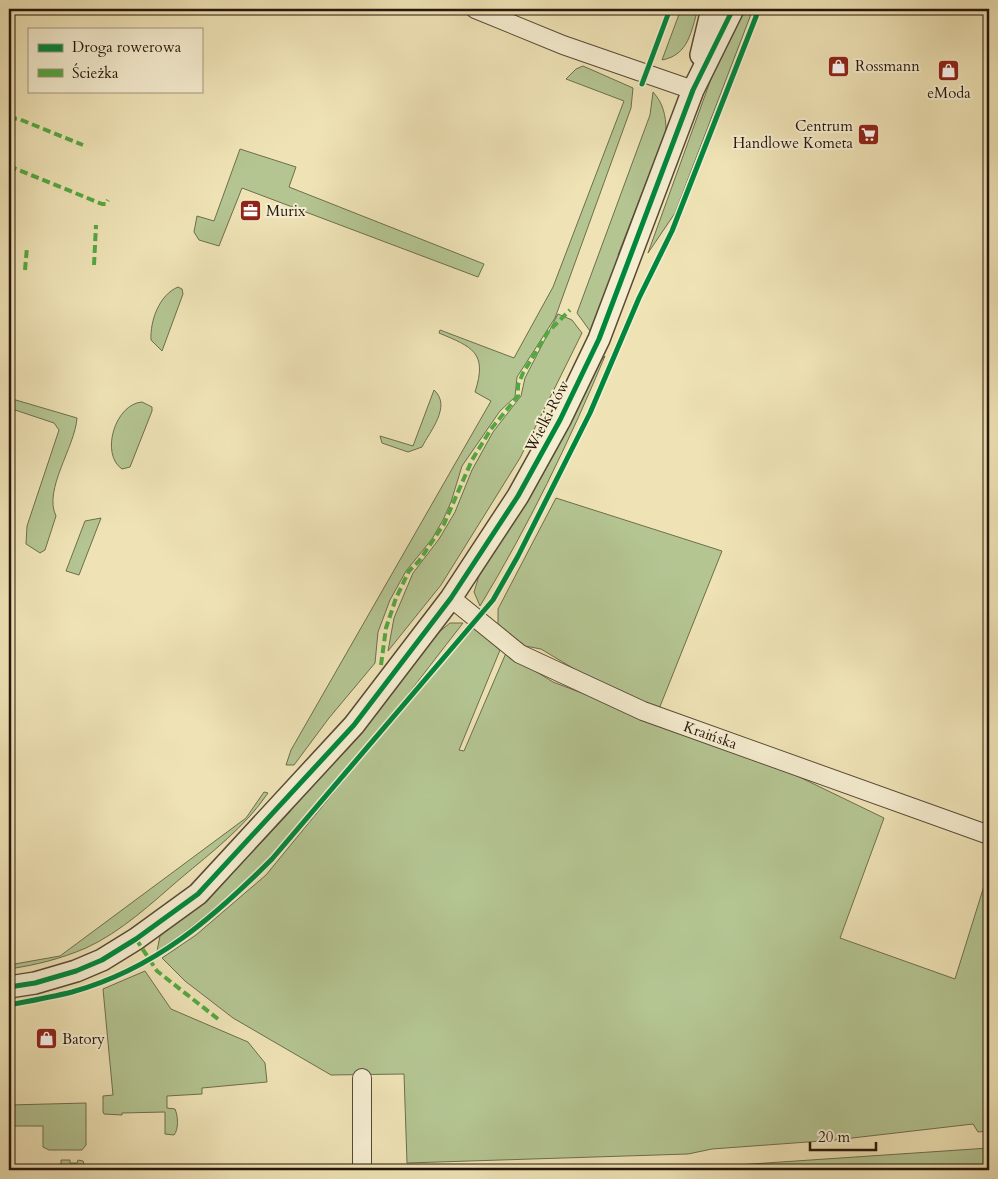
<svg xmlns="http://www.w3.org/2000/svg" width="998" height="1179" font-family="Cardo,serif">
	<rect width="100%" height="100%" fill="#efe3b6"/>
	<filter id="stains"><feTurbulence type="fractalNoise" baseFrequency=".004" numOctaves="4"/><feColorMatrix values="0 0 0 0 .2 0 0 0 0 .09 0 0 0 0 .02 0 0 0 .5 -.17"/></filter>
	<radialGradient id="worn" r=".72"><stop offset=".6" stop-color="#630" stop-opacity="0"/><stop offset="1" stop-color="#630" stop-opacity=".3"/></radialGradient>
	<g fill="#b4c592" stroke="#6d6e4e">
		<path d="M681,9H698C691,31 689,55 662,60Z"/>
		<polygon points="743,9 753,9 675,213 648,253 716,65"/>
		<path d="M583,66L633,88L631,108L555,318L517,377L515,397L500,411L462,466L451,502L443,520L432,539L406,571L390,600L378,632L375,663L329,718L294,765H286L291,750L491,401L475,392C488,352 472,347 439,333L440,330L514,358L553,287L624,101L566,79L576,69Z"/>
		<path d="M653,92C663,103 666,115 666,131L618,255L620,256L590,331L577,313L650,115Z"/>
		<polygon points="240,149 296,167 289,187 484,264 478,277 242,188 219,246 199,240 194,232 197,216 214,221"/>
		<path d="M178,287L182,289L183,294L162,351L151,340C150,321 159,295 178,287Z"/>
		<polygon points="558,314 572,320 582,333 520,458 441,585 388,651 394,618 413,573 439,539 455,512 472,470 493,432 521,396 525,378"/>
		<path d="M605,356C569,442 528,527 480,606L474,592L479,576C510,527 542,479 568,428C578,409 591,369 605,356Z"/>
		<path d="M434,390C452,406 430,431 422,447L408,452L382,443L380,436L413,446Z"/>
		<path d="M9,398L77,418C75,447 43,490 56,516L45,550L40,553L26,544L27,526L59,430L54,423L9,408Z"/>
		<path d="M142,402L152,407V411L130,467L122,469C100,454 115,404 142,402Z"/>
		<polygon points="556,498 722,551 659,709 611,691 541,649 525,646 498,624 498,609"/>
		<polygon points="101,518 79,575 66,571 85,521"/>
		<path d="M450,623H463C374,737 279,872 157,951L160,936L229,877L287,815L439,632Z"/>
		<polygon points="474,628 500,650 459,750 464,751 506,653 553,682 787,771 884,818 840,938 955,979 989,870 989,1131 978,1132 973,1124 835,1140 712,1149 688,1154 407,1163 404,1074 331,1075 233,1018 185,981 162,958 196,935 266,875 435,669"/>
		<path d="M264,792L268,793C245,827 212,852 181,878C152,903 121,932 86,948C60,959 36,965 9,969V965L60,956L246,818Z"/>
		<path d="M145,971L171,1009L248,1042L265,1063L267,1082L202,1088V1094L167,1096V1108L175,1109C178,1116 179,1129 174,1135L165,1134V1112L122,1113V1115L104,1114L103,1112V1096L113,1095L103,989Z"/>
		<polygon points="86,1103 86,1145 82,1150 49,1150 43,1147 43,1126 9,1126 9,1105"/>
		<polygon points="989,1148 989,1170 691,1170 692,1168"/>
		<polygon points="61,1160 70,1160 70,1163 77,1163 78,1160 83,1161 86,1170 44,1170 44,1168 61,1166"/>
	</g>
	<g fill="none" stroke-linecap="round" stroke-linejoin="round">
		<defs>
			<g id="minor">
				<polyline points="475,9 563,45 693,90"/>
				<path id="s1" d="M451,598L520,654L643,711L989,835"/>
				<polyline points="362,1170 362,1078"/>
			</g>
			<g id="tertiary">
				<polyline points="701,55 712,9"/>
				<polyline points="9,987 35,983 76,971 102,960 136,939 198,894 354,725 451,598 518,496 560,420 599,339 693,90 733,9"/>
			</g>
		</defs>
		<use href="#minor" stroke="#584a36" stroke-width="20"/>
		<use href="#tertiary" stroke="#584a36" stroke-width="24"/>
		<use href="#minor" stroke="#f5edd0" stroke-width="18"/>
		<use href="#tertiary" stroke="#f5edd0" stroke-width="21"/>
		<g stroke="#53a941" stroke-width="4" stroke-dasharray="8 4" stroke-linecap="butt">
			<polyline points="9,118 19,119 83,145"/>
			<polyline points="9,166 102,204 106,204 108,200"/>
			<polyline points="94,265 96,225"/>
			<polyline points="25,270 27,247"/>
			<polyline points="381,665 386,628 396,598 409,571 419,561 444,524 472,460 491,429 518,396 518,385 523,373 548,332 570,310"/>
			<polyline points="136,939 157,971 218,1019"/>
		</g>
		<defs>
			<g id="cycleway">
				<polyline points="642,84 670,9"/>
				<polyline points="9,987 35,983 76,971 102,960 136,939 198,894 354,725 451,598 518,496 560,420 599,339 693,90 733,9"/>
				<path d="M9,1005C30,1001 52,997 72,992C155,969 213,918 272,859L493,600L518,556L590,413L639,298L672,231L759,9"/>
			</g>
		</defs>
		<use href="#cycleway" stroke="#f5edd0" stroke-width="8"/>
		<use href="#cycleway" stroke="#00873e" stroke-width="5"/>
	</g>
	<defs>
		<symbol id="shop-square" viewBox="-11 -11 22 22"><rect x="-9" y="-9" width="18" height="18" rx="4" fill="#8f2418" stroke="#f5edd0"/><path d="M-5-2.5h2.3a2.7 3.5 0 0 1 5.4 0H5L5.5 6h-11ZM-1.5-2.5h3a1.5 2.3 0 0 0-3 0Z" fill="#fff"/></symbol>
		<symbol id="supermarket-square" viewBox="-11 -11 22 22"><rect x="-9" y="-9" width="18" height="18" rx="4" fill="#8f2418" stroke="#f5edd0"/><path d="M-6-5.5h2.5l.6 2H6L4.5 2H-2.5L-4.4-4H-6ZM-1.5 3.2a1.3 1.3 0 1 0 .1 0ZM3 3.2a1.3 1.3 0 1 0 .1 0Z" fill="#fff"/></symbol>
		<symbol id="office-square" viewBox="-11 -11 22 22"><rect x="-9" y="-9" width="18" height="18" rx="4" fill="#8f2418" stroke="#f5edd0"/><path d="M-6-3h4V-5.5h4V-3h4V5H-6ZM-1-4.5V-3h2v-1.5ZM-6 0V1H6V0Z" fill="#fff"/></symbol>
	</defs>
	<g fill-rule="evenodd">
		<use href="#shop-square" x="826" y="54" width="25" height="25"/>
		<use href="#shop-square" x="936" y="58" width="25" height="25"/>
		<use href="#supermarket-square" x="856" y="122" width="25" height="25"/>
		<use href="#office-square" x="238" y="198" width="25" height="25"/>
		<use href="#shop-square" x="34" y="1026" width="25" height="25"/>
	</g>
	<g text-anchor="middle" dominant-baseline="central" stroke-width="4" stroke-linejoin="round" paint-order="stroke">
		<g font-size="15" fill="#26170b" stroke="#f5edd0" text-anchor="start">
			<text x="855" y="66">Rossmann</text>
			<text x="949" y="93" text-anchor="middle">eModa</text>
			<text x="853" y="126" text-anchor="end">Centrum<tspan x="853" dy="17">Handlowe Kometa</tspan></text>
			<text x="266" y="211">Murix</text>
			<text x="62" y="1039">Batory</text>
		</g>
		<g font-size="15" fill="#26170b" stroke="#f5edd0">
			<text transform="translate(547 416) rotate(-63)">Wielki Rów</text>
			<text stroke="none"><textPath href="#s1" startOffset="296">Kraińska</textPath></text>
		</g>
	</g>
	<rect width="998" height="1179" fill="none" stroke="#efe3b6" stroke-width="30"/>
	<rect x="10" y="10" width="978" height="1159" fill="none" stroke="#26170b" stroke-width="2.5"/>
	<rect x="15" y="15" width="968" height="1149" fill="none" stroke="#26170b"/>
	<rect x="28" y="28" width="175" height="65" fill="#f5edd0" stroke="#a29781"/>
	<rect x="38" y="44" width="25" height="8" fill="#00873e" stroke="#a29781"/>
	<text x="72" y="52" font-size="15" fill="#26170b">Droga rowerowa</text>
	<rect x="38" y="69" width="25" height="8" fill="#53a941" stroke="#a29781"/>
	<text x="72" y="78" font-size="15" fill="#26170b">Ścieżka</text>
	<path d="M810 1142v8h66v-8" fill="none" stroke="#26170b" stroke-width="2.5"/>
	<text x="818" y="1142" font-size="15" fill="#26170b" stroke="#f5edd0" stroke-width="4" paint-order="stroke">20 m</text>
	<rect width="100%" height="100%" filter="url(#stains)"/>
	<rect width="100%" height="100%" fill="url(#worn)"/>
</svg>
